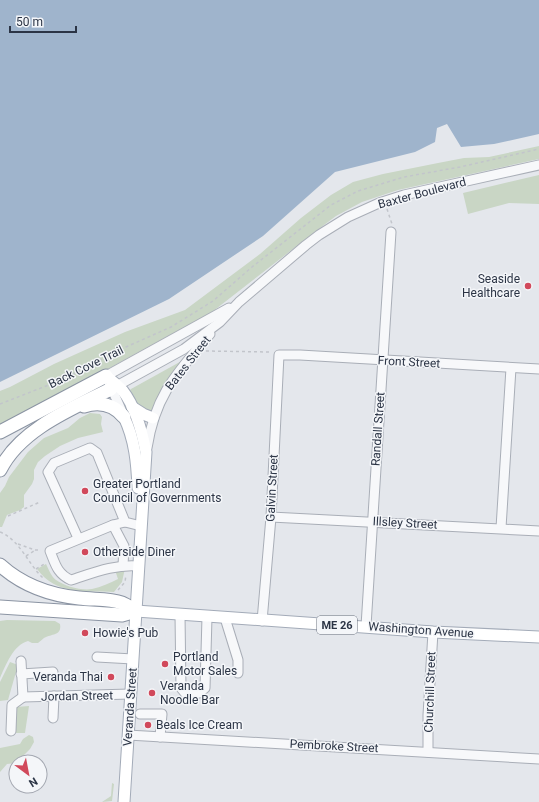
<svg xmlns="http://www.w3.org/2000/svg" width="539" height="802" font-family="Roboto,sans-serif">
	<rect width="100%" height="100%" fill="#e4e7ec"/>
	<g fill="#c9d6c5">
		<polygon points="539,146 539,159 398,190 362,202 336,216 316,231 212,312 0,428 0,391 10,387 54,364 125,332 185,310 260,254 301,218 331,195 353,182 383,174 438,163 464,158 489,157"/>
		<polygon points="539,175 539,204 509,203 468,214 463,193"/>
		<polygon points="187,358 153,415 140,410 130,390 131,389"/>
		<polygon points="90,413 100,414 102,417 101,424 103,432 78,438 60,446 45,456 38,462 34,470 34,479 32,484 24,495 24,507 20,510 7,515 2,527 0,527 0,493 5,486 9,477 28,452 44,438 68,428 80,418"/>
		<path d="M46,564C49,570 51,576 56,580C64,586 82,591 92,589C101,587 110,583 118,579L115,570L125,568L122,582L114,592C85,591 56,595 37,569Z"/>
		<path d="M7,620L55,621L60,624C62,635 53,634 46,637C43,638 41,641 38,643H32L28,641C13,645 6,665 0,678V621Z"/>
		<polygon points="10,662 18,665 8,700 0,701 0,682"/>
		<polygon points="29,706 25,733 15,733 16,707"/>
		<polygon points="29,735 33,737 34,742 30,749 16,763 7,764 0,772 0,748 20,744 23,739"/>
		<polygon points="112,783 114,784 112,801 102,802 111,796"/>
	</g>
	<polygon fill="#9fb4cc" points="0,0 539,0 539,134 494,144 461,147 447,124 437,128 435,142 415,152 335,172 263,236 169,299 0,382"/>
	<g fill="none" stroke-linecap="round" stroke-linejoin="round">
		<defs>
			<g id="minor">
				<polyline points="113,388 184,349 220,322 239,302 306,245 319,235 348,217 379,203 404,195 539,165"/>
				<polyline points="123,414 106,376 229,308"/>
				<path d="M147,448C155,395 177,373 210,334"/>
				<polyline points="271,517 539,531"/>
				<path d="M125,522L113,525L50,551C55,563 57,574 71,580C93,573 115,564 138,566"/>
				<polyline points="113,525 124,546 123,566"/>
				<polyline points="501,528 511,368"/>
				<polyline points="78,538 48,472 54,463 90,448 97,453 125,522 141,526"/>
				<polyline points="180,615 181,688 186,694 199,693 205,688 207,617"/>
				<polyline points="225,618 238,660 238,673"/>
				<polyline points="262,621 271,517 279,355 300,355 539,369"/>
				<polyline points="366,626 391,232"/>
				<polyline points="97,657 133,659"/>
				<polyline points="21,661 23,697"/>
				<polyline points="21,674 53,672"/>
				<polyline points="23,697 130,694"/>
				<polyline points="140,714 162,714 160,737"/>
				<polyline points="53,718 54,696"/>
				<polyline points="11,731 12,705 23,697"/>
				<polyline points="128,735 539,759"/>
				<polyline points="428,752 428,715 433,632"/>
			</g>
			<g id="major">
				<path d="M106,376C112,381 118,385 123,391C136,408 142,431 146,452L124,802"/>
				<polyline points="132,407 143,414 153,418"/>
				<path d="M124,417C135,440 137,463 138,488"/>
				<polyline points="136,611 433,632 539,637"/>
			</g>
			<g id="highway">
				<path d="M84,406C100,401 114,405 124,417"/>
				<polyline points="0,432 106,376"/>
				<path d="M0,470C20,429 73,408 111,389"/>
				<path d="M0,565C22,585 50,595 79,598C93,600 109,598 122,603C127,605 132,609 136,611"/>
				<polyline points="0,607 122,615 136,611"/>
			</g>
		</defs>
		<use href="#minor" stroke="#a9aeb7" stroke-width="11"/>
		<use href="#major" stroke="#a3abb8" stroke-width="13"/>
		<use href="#highway" stroke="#8b94a3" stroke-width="15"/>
		<g stroke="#c2c5cb" stroke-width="1.5" stroke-dasharray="3 3" stroke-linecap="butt">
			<polyline points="387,209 392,224"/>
			<polyline points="206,351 270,352"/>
			<polyline points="0,404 64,379 117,351 171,327 213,301 252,267 331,205 358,191 404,177 460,167 539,149"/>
			<polyline points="8,516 40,502"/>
			<path d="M0,532C20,540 28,564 43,578"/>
			<polyline points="18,544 35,550 41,550"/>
			<polyline points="26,556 34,551"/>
			<polyline points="36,569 46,563"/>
			<polyline points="118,590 125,582 126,575"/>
		</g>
		<use href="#minor" stroke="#f7f8fa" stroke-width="9"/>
		<use href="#major" stroke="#fff" stroke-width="11"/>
		<use href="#highway" stroke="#fff" stroke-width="13"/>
	</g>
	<g fill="#d1495b" stroke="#f4f6f9" stroke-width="1.5">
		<circle cx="528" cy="286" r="4"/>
		<circle cx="85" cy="491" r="4"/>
		<circle cx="85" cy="552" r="4"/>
		<circle cx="85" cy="633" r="4"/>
		<circle cx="165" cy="664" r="4"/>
		<circle cx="111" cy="677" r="4"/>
		<circle cx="152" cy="693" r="4"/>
		<circle cx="148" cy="725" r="4"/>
	</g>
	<g text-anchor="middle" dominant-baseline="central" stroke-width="3" stroke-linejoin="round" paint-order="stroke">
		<rect fill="#f4f6f9" stroke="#676e7b" stroke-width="1" x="317" y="616" width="40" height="18" rx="3"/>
		<g font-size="11" font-weight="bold" fill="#2b3445">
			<text x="337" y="625">ME 26</text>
		</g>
		<g font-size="12" fill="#2b3445" stroke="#f4f6f9">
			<text transform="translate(422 193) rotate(-15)">Baxter Boulevard</text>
			<text transform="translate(409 362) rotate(3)">Front Street</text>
			<text transform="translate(188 363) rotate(-52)">Bates Street</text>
			<text transform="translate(86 367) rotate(-26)">Back Cove Trail</text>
			<text transform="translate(378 429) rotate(-86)">Randall Street</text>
			<text transform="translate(272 488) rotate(-87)">Galvin Street</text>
			<text transform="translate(405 523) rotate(3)">Illsley Street</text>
			<text transform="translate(421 630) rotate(4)">Washington Avenue</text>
			<text transform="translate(430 692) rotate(-88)">Churchill Street</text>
			<text transform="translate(77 696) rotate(-1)">Jordan Street</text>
			<text transform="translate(130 707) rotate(-86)">Veranda Street</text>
			<text transform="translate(334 746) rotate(3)">Pembroke Street</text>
		</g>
		<g font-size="12" fill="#2b3445" stroke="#f4f6f9" text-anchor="start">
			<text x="520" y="279" text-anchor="end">Seaside<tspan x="520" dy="14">Healthcare</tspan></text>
			<text x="93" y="484">Greater Portland<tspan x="93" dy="14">Council of Governments</tspan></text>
			<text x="93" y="552">Otherside Diner</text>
			<text x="93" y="633">Howie's Pub</text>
			<text x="173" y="657">Portland<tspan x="173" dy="14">Motor Sales</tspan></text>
			<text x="103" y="677" text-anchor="end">Veranda Thai</text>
			<text x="160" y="686">Veranda<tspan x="160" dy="14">Noodle Bar</tspan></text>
			<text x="156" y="725">Beals Ice Cream</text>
		</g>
	</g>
	<g transform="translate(28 774) rotate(148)"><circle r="19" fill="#f4f6f9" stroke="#a4a8b1"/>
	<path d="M0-3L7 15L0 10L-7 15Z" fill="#d1495b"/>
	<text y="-6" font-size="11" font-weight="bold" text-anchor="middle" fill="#2b3445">N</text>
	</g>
	<path d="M10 26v6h66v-6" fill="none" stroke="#2b3445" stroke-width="2"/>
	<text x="16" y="26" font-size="12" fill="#2b3445" stroke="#f4f6f9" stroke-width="3" paint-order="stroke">50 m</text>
</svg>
